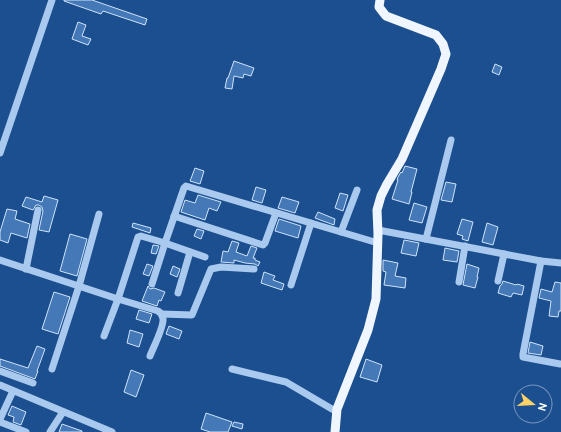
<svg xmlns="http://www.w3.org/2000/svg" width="561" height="432" font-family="Overpass,sans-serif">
	<rect width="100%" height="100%" fill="#1b4f8f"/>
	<g fill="#4478b7" stroke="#cfe3fa">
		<polygon points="64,0 92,0 147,19 145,25 103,11 101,14 64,1"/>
		<polygon points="78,22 86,25 82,36 91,39 88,45 72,39"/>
		<polygon points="234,61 254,68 251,76 244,74 243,78 234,76 232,89 225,88 227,78 228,78"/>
		<polygon points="495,64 502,67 499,75 492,72"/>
		<polygon points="405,166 417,169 411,192 412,192 409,204 392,199 398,180 397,180 398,177 401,172 402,173"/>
		<polygon points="195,168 204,171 200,184 190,181"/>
		<polygon points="446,182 456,184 452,202 441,200"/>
		<polygon points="256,187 266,190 262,203 252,200"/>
		<polygon points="340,193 348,195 343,211 335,208"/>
		<polygon points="198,195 221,202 217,211 209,208 205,220 181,212 185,200 195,203"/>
		<polygon points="44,196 58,200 49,232 39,230 43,211 42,207 39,205 36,205 33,210 22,206 26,197 42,202"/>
		<polygon points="282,197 299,202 295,213 278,208"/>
		<polygon points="414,203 427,207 422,223 409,220"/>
		<polygon points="7,209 17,211 15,219 30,224 27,238 11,233 8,243 0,240 0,232"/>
		<polygon points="318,212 335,219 334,225 315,218"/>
		<polygon points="279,219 301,226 298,238 275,231"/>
		<polygon points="462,219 473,222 468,241 462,239 463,236 457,234"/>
		<polygon points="133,223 151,228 150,233 132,227"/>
		<polygon points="487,223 498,227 493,245 482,242"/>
		<polygon points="197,229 204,231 201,239 194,236"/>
		<polygon points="70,234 87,239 77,276 60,271"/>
		<polygon points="404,240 419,243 416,256 401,253"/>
		<polygon points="232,241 239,243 236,252 247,256 251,246 257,248 253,258 255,258 255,260 260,262 258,266 255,264 245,263 234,260 234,263 221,262 223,251 228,252"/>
		<polygon points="153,245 159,246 156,254 151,253"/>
		<polygon points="445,248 459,251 457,262 443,260"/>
		<polygon points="383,260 398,263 395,276 406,278 405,288 384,285 386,272 383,271"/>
		<polygon points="147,264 153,266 149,276 143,274"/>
		<polygon points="467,264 479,268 477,277 478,277 475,288 463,285"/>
		<polygon points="173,266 180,269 177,277 170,274"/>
		<polygon points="264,272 275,276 273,280 284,284 282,290 261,283"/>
		<polygon points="503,281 516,285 517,284 524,286 522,295 513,293 511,297 498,293 500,286 502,284"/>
		<polygon points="555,282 561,283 561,311 559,311 558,317 549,316 551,301 539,298 541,289 552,292"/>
		<polygon points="148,286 150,289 154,288 165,292 161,301 159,300 157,306 142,301"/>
		<polygon points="54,292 70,297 58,334 42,329"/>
		<polygon points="139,310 152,314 149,323 136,319"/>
		<polygon points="169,326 182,331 179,339 166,334"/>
		<polygon points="130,330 143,334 139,347 127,343"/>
		<polygon points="530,342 543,346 541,355 528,353"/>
		<polygon points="37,346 45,349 37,371 38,371 35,379 0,366 0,359 28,368"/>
		<polygon points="366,359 382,365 377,382 360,377"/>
		<polygon points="131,370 144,375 136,397 124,392"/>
		<polygon points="12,406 26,412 21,425 13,422 14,417 8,415"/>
		<polygon points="206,413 232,422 228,432 210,432 201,429"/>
		<polygon points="234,422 243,424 242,429 232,426"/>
		<polygon points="62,424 82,431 82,432 59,432"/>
	</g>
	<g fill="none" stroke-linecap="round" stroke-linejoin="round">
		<g stroke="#a9c9ee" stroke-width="7">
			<polyline points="0,153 52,0"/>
			<polyline points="174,216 263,245 265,243 276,213"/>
			<polyline points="378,230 541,261 561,263"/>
			<polyline points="341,232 357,190"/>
			<polyline points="426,239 451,140"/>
			<polyline points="0,260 118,299 138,237 141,236 165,243 184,188 186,186 378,243"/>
			<polyline points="541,261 523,354 523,357 560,364 561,364"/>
			<polyline points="26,269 38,210"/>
			<polyline points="498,281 504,254"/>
			<polyline points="459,282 465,246"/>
			<polyline points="152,284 165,243 205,257"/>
			<polyline points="291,285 311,223"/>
			<polyline points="178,293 190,252"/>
			<polyline points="162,314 192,315 211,269 221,267 254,269"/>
			<path d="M104,336L118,299L158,311C161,313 163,315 163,319C164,327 153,348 150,356"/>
			<polyline points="52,369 79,286 99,214"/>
			<polyline points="232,369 286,382 337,412"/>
			<polyline points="0,371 33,383"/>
			<polyline points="0,385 112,432"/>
			<polyline points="0,419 13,391"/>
			<polyline points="0,422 26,432"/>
			<polyline points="50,432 63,412"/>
		</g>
		<polyline stroke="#f0f6ff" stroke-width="9" points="335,432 337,409 368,330 376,299 378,234 377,210 381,196 387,184 402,159 441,69 446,54 443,44 436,35 386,16 379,7 380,0"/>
	</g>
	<g transform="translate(533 404) rotate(108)"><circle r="19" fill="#1b4f8f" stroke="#7695bc"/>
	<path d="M0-3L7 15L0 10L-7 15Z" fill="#ffd166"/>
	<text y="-6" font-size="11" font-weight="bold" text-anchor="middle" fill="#ffffff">N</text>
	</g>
</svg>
